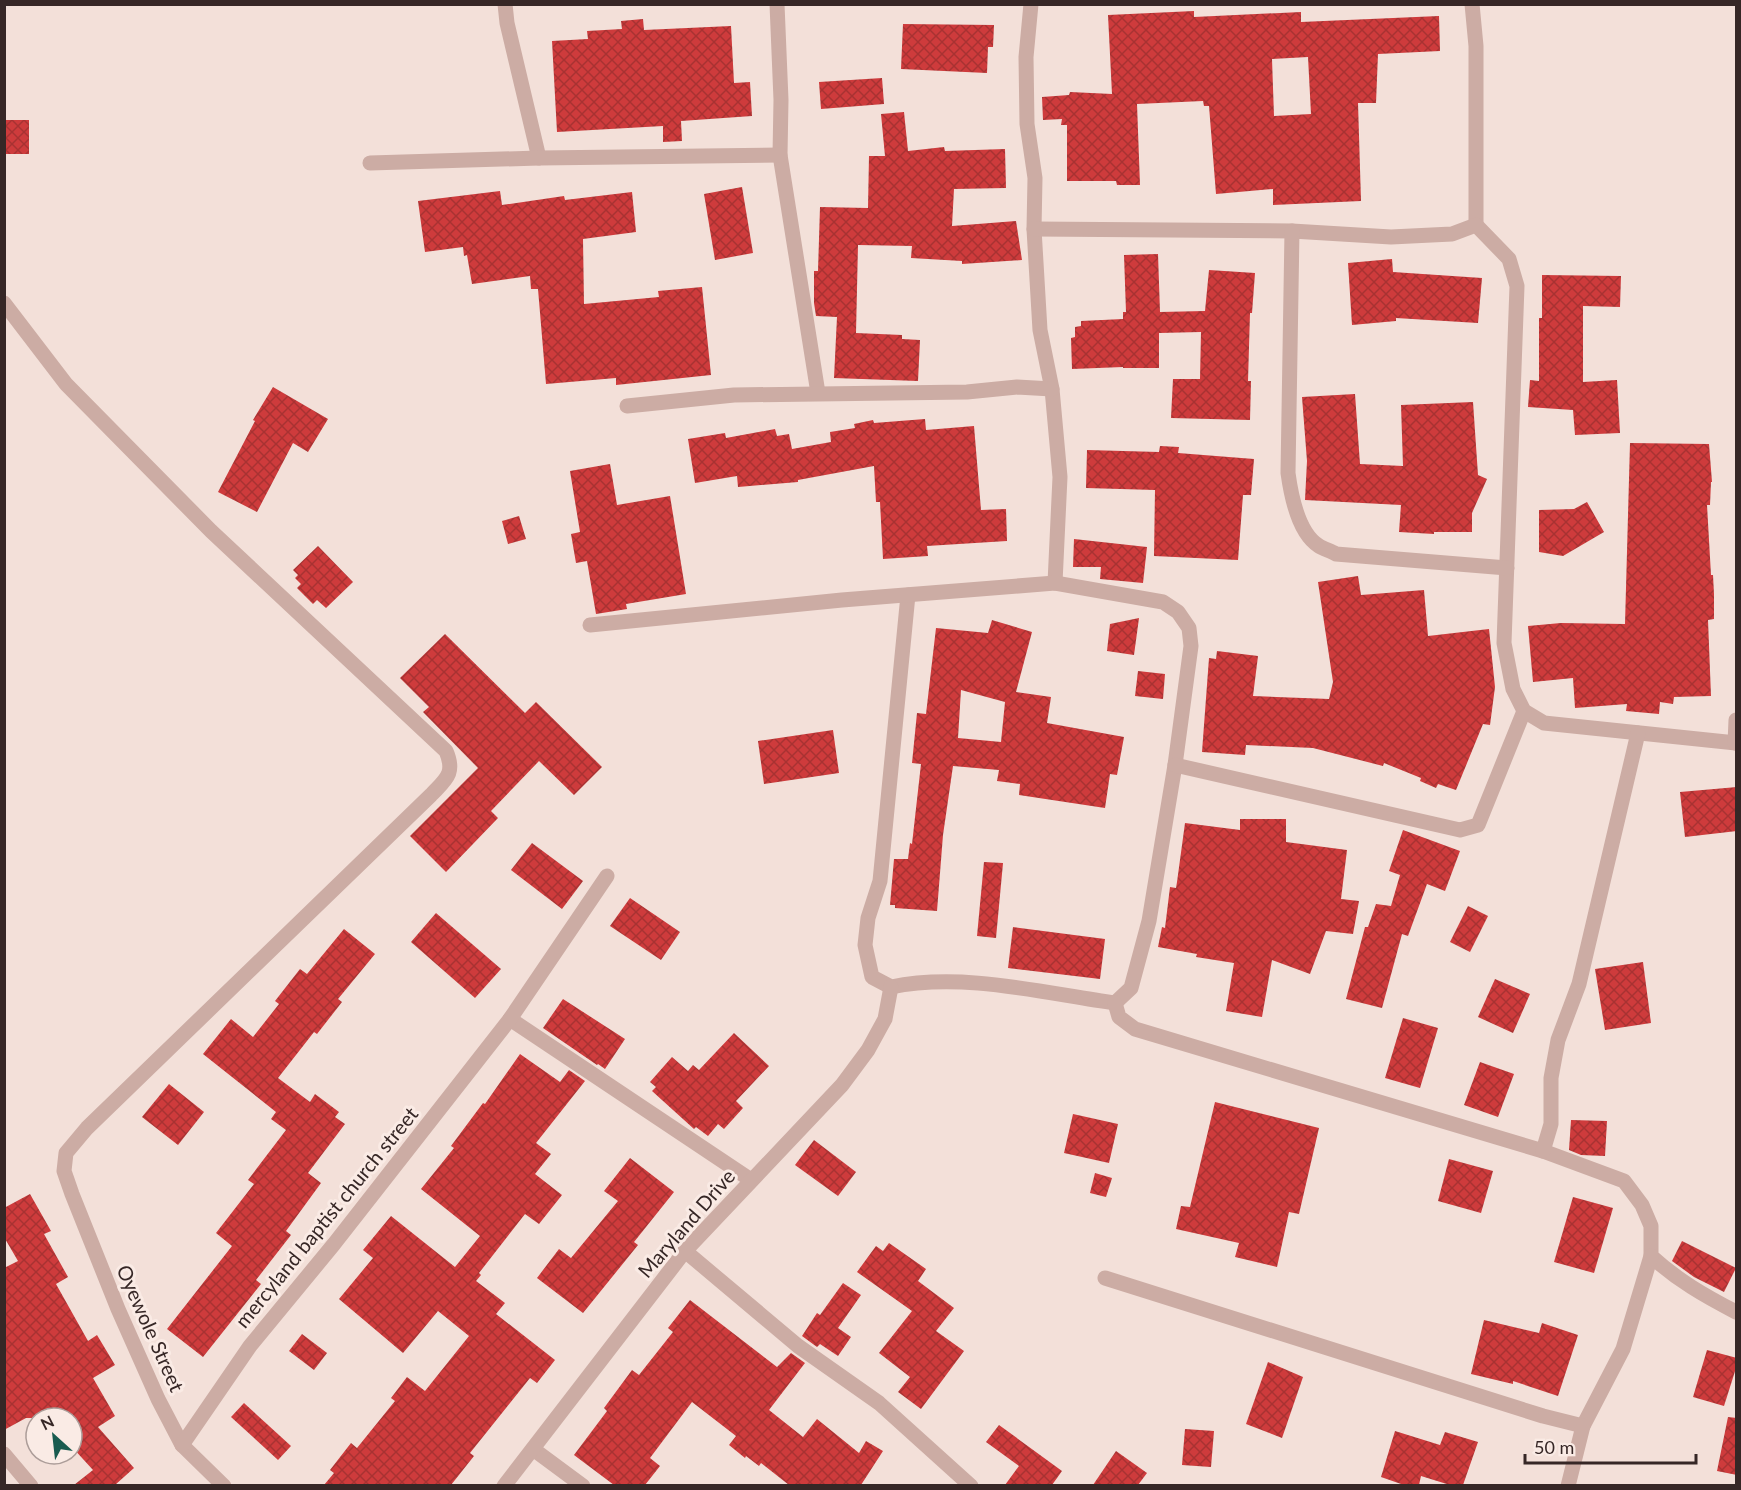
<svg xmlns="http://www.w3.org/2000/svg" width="1741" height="1490" font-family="Lato,sans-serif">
	<defs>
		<pattern id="building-cross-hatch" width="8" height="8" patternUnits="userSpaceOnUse" patternTransform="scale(1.5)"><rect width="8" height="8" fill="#ce3b3c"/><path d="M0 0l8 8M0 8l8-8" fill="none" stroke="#a83232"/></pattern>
	</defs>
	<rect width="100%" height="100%" fill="#f3e0d9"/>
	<g fill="url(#building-cross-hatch)" fill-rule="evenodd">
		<path d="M1194,11V17L1301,12V22L1439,16L1440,51L1378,54L1376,103H1358L1361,201L1273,205V189L1216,194L1209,106H1204L1203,101L1137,104L1140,185H1117L1116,181H1067V125H1061L1062,119L1043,120L1042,97L1069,95L1070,92L1112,94L1108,15ZM1308,57L1311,114L1274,116L1272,59Z"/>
		<polygon points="643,19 644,30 731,26 734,83 750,82 752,116 681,121 682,141 663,142 663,126 557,132 552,41 588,39 587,31 622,29 621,21"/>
		<polygon points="903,24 994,25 993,47 988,47 987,73 901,69"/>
		<polygon points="882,78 884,104 821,109 819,82"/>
		<polygon points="904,112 908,151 944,147 945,151 1005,149 1006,188 954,189 952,226 1016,221 1022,260 962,264 962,261 911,258 912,246 858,245 856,333 902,335 902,339 920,340 918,381 834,378 837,317 816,316 814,303 814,271 818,271 820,207 868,208 869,156 885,156 881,114"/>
		<rect x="4" y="120" width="25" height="34"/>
		<polygon points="742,187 753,253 715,260 704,194"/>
		<polygon points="500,191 502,205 564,196 565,200 632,192 636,232 583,239 584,304 659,297 658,291 702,287 711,375 616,385 616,378 546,384 538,289 531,289 530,276 472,284 467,255 464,256 463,247 425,252 418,201"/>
		<polygon points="1158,254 1160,312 1205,311 1209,270 1255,273 1252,313 1250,313 1248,381 1251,381 1250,420 1171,418 1173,379 1200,379 1201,332 1159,333 1159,368 1123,368 1123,367 1072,369 1071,338 1075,337 1075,327 1081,326 1081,321 1123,319 1123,312 1126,312 1124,255"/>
		<polygon points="1392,259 1393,272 1482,278 1478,323 1396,318 1396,321 1352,325 1348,263"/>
		<polygon points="1542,275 1621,276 1620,307 1583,306 1583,382 1617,380 1620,433 1575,435 1573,410 1528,407 1530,380 1539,381 1539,318 1542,318"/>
		<polygon points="273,387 328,419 308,452 293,443 257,512 218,492 255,421 253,420"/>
		<polygon points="1355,394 1360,464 1403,466 1401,405 1473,402 1478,475 1487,479 1472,513 1472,532 1434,532 1434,534 1399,532 1401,505 1305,500 1307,461 1302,397"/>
		<polygon points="925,419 926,430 974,426 981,510 1006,509 1007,541 927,546 928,556 883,559 880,502 876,502 874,466 798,480 798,482 738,487 737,476 695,483 688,439 725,433 726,438 775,429 777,436 789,434 792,449 831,442 830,432 855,428 854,424 873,420 874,423"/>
		<polygon points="1630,443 1709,444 1712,482 1711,482 1710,505 1707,505 1711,575 1713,575 1714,594 1714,619 1708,620 1711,696 1674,697 1673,704 1660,702 1659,714 1626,711 1627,704 1575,708 1573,678 1533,682 1528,626 1561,623 1625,624"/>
		<polygon points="1160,446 1179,447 1178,453 1254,459 1251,495 1243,495 1238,560 1154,556 1155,490 1086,488 1087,450 1159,452"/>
		<polygon points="610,464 617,505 670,496 686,594 626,604 627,609 596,614 587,561 576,563 571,534 580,532 570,471"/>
		<polygon points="1587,502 1604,532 1563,556 1539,552 1539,510 1574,509"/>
		<polygon points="519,516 526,539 508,544 502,521"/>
		<polygon points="1074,539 1147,547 1143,583 1100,579 1101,567 1073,567"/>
		<polygon points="318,546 353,582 326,608 317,600 313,604 297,588 301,584 295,578 298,575 293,570"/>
		<polygon points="1358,576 1361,595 1424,590 1428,636 1489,629 1495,687 1490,725 1483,724 1456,790 1438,784 1436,788 1420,781 1421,778 1384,763 1383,766 1313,748 1246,745 1245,755 1202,752 1209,658 1216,659 1217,651 1258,656 1253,696 1329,699 1333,682 1318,582"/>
		<polygon points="1139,618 1134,655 1107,651 1110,624"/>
		<path d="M992,620L1032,632L1016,692L1051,697L1047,723L1124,737L1117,775L1110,774L1105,808L1019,795L1020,784L997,781L999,770L953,766L943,835L937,911L895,908V905H890L894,859H908L910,843L912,844L921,764L912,763L917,713L926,714L936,628L988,633ZM961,690L1005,702L1001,742L958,738Z"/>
		<polygon points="445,634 525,713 536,702 602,767 574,795 539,761 491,811 498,818 446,872 410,836 478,768 423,712 429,707 400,678"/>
		<polygon points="1138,671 1165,674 1163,699 1135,696"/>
		<polygon points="833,730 839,773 764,784 758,741"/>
		<polygon points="1737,787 1737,831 1685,837 1680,792"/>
		<polygon points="1240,819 1286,819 1286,842 1347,850 1341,899 1359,901 1353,934 1326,931 1310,974 1272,960 1262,1017 1226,1011 1234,963 1196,957 1197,954 1158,947 1162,927 1165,928 1170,887 1176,888 1177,882 1185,823 1240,830"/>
		<polygon points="1403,830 1460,851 1445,891 1427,884 1408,936 1402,934 1382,1008 1346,999 1365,927 1368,927 1376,904 1391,906 1400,875 1389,871"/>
		<polygon points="532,843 583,881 562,909 511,870"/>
		<polygon points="984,862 1003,863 996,938 977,936"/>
		<polygon points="630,898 680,932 661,960 610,926"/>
		<polygon points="1468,906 1488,916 1470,952 1450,942"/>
		<polygon points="436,913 501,969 475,998 411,942"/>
		<polygon points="1013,927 1105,939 1100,979 1008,968"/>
		<polygon points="344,929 375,954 338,999 342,1002 317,1034 314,1032 278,1078 310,1102 315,1094 339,1112 335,1117 345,1124 308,1173 321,1183 286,1231 291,1235 256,1280 261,1284 203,1357 167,1329 232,1246 216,1233 254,1184 248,1180 286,1130 271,1119 276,1112 203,1054 231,1019 253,1037 279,1004 275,1001 300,969 307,974"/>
		<polygon points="1643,962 1651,1023 1605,1030 1595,969"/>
		<polygon points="1495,979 1530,994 1513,1033 1478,1017"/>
		<polygon points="563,999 625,1039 605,1069 598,1064 597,1065 543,1028"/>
		<polygon points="1403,1018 1438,1028 1420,1088 1385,1078"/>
		<polygon points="734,1033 769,1066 736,1101 743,1108 724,1129 718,1124 708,1136 696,1127 694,1129 652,1091 656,1087 650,1082 672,1057 688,1071 693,1065 699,1070"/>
		<polygon points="520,1054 560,1082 569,1070 585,1081 536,1143 551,1154 535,1174 562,1195 539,1224 525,1214 479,1273 481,1275 476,1281 505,1303 496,1314 555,1360 537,1383 530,1378 470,1453 474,1456 451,1485 324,1485 334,1473 330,1470 351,1443 357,1448 395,1401 391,1398 407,1377 425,1391 469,1336 438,1311 403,1353 339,1299 373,1258 363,1250 391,1216 455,1267 480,1236 421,1189 454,1148 451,1146 483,1103 485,1104"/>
		<polygon points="1480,1062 1514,1074 1498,1117 1464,1105"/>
		<polygon points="169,1084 204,1112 178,1145 142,1117"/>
		<polygon points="1215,1102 1319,1128 1299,1214 1289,1212 1277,1267 1235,1257 1239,1243 1176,1229 1181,1206 1190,1207"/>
		<polygon points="1073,1114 1118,1124 1109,1163 1064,1153"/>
		<polygon points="1571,1120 1607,1121 1605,1156 1581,1155 1569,1150"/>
		<polygon points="814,1140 856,1172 838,1196 795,1165"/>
		<polygon points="630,1158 674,1192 634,1242 638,1245 583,1313 537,1278 559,1249 571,1258 618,1201 604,1191"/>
		<polygon points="1449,1159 1493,1171 1481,1213 1438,1201"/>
		<polygon points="1095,1173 1112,1178 1106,1197 1090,1193"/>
		<polygon points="30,1194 51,1231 44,1234 68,1277 56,1284 88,1341 97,1335 115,1365 93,1378 115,1416 98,1427 134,1468 115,1485 74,1485 93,1470 72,1447 72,1418 26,1418 4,1430 4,1268 18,1261 4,1237 4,1208"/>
		<polygon points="1573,1197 1613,1208 1594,1273 1554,1262"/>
		<polygon points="1682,1241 1736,1268 1724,1292 1694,1277 1672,1261"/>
		<polygon points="889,1243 926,1269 918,1281 954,1308 936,1331 964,1351 921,1409 898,1392 910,1377 879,1353 912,1311 857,1272 876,1246 883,1251"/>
		<polygon points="843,1283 861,1295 838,1328 851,1337 838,1356 820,1344 817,1347 802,1336 817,1313 820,1315"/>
		<polygon points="690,1300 777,1367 791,1353 805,1363 769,1410 803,1437 817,1419 859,1453 866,1441 883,1451 861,1485 789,1485 761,1463 759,1466 746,1456 745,1458 729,1445 736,1436 692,1402 650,1458 660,1466 645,1485 614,1485 574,1455 607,1411 604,1408 632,1370 639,1375 673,1332 668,1328"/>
		<polygon points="1484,1320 1539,1333 1542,1323 1578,1335 1558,1396 1513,1381 1513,1384 1471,1374"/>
		<polygon points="302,1334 327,1353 314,1370 289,1351"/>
		<polygon points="1707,1350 1737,1358 1737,1365 1724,1406 1693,1397"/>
		<polygon points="1268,1362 1303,1377 1282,1438 1246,1424"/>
		<polygon points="244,1403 291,1446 278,1460 231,1417"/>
		<polygon points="1728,1417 1737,1418 1737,1475 1717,1471"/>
		<polygon points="999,1425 1062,1471 1052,1485 1005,1485 1019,1466 986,1442"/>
		<polygon points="1185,1429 1214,1431 1211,1467 1182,1465"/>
		<polygon points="1395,1431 1440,1445 1445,1432 1478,1442 1463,1485 1450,1485 1421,1476 1419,1485 1404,1485 1381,1477"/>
		<polygon points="1116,1451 1147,1473 1138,1485 1093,1485"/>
	</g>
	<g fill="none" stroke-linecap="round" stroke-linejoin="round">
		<g stroke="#ccaca4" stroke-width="15">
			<polyline points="505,4 507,23 539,158"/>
			<polyline points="777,4 781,100 780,155 818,393"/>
			<polyline points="1031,4 1026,57 1027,124 1035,178 1034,229 1040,330 1052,389 1060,477 1055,583"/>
			<polyline points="1472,4 1476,46 1476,225"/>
			<polyline points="370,163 539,158 780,155"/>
			<polyline points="1034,229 1292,231 1391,237 1452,234 1476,225 1509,259 1517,286 1504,643 1513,689 1524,711 1544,723 1736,743"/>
			<path d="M1292,231L1288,473C1291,495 1298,533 1319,546C1324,549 1331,551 1336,554L1507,568"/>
			<path d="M4,303L66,384L211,531L446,751C456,774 445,780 431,795L87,1128L66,1153L64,1171L72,1194L118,1309L158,1399L182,1445L224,1486"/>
			<polyline points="627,406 734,395 967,392 1017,387 1052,389"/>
			<path d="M908,595L880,881L868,918L865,945L872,977L891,987C963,972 1043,993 1115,1003"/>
			<polyline points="590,625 842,600 1055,583 1163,602 1178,612 1189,628 1191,646 1175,765 1149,921 1131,988 1115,1003"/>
			<polyline points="1735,743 1736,720"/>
			<polyline points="1175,765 1460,830 1478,825 1524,711"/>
			<path d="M1115,1003L1119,1017L1135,1029L1543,1151L1624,1181L1642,1205L1651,1226V1256C1677,1280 1705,1296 1736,1312"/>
			<polyline points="510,1019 751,1180"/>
			<polyline points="1543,1151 1551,1124 1551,1078 1558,1040 1579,984 1638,733"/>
			<polyline points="685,1251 798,1346 879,1403 971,1486"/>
			<polyline points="1105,1278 1543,1416 1583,1426 1623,1349 1651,1256"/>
			<polyline points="182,1445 250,1346 334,1244 510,1019 607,876"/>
			<polyline points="533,1449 583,1486"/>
			<polyline points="4,1454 31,1486"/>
			<polyline points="504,1486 685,1251 842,1085 868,1050 885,1019 891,987"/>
			<polyline points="1568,1486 1583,1426"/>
		</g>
	</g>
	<g text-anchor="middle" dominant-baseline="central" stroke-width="6" stroke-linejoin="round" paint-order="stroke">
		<g font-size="20" fill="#362726" stroke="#faebe5">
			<text transform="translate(326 1217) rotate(-51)">mercyland baptist church street</text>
			<text transform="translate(686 1223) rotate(-49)">Maryland Drive</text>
			<text transform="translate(151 1328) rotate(66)">Oyewole Street</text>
		</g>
	</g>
	<rect width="1741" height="1490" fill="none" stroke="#362726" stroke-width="12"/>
	<g transform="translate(54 1436) rotate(333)"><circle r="28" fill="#faebe5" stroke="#ac9d99" stroke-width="1.5"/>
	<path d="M0-4.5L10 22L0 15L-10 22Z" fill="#195b4f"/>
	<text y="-9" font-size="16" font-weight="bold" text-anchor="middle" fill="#362726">N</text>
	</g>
	<path d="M1525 1454v9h171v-9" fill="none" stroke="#362726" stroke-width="3"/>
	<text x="1534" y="1454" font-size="18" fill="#362726" stroke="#faebe5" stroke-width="4.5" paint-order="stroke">50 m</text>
</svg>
